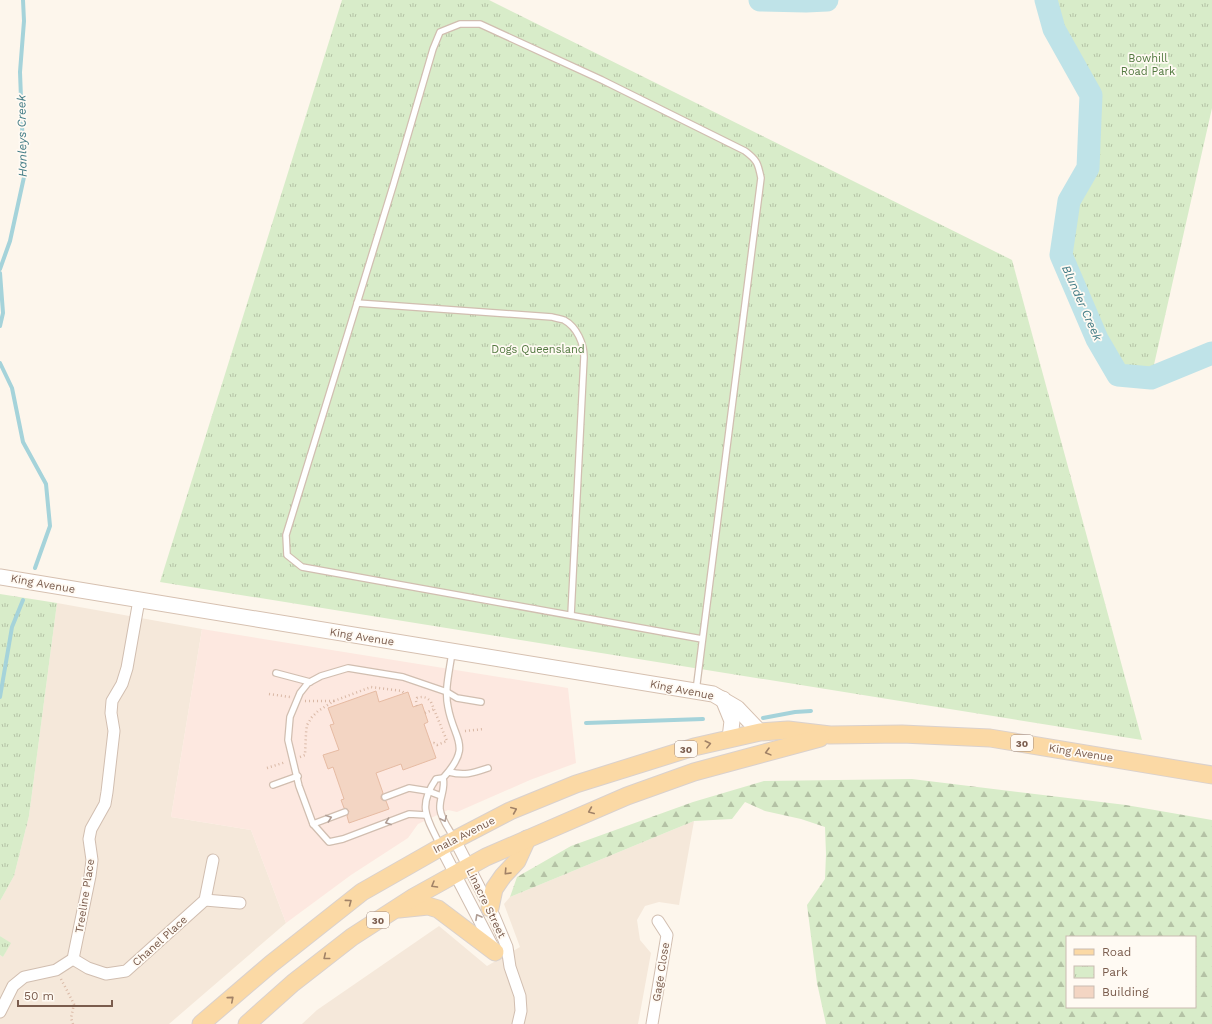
<svg xmlns="http://www.w3.org/2000/svg" width="1212" height="1024" font-family="'Work Sans',sans-serif">
	<defs>
		<pattern id="forest-firs" width="22" height="20" patternUnits="userSpaceOnUse"><rect width="22" height="20" fill="#d8ecc9"/><path d="M5 1l3.5 6h-7zM16 11l3.5 6h-7z" fill="#b4c2a5"/></pattern>
		<pattern id="park-tufts" width="24" height="20" patternUnits="userSpaceOnUse"><rect width="24" height="20" fill="#d8ecc9"/><path d="M3 7l-1-3M5 7V3M7 7l1-3M15 17l-1-3M17 17v-4M19 17l1-3" fill="none" stroke="#b4c2a5"/></pattern>
	</defs>
	<rect width="100%" height="100%" fill="#fdf6ec"/>
	<g fill="#f5e8da">
		<polygon points="57,603 202,629 171,817 251,830 286,923 169,1024 0,1024 0,955 3,957 10,943 0,936 0,901 14,876 29,816"/>
		<polygon points="694,821 679,905 659,902 645,906 637,920 640,940 651,953 638,1024 302,1024 317,1010 439,926 487,966 520,947 504,904 510,897"/>
	</g>
	<polygon fill="#fde8e0" points="202,629 568,688 576,763 530,780 457,812 448,810 418,824 408,838 351,875 286,923 251,830 171,817"/>
	<path fill="url(#forest-firs)" fill-rule="evenodd" d="M912,779L1126,805L1212,820V1024H826L817,983L807,905L825,879L826,854L825,827L801,819L765,811L745,802L732,819L694,821L510,897L517,877L571,846L693,802L764,781ZM1067,937H1195V1007H1067Z"/>
	<g fill="url(#park-tufts)">
		<polygon points="342,0 489,0 1012,260 1142,740 160,582"/>
		<polygon points="760,0 827,0 806,1"/>
		<polygon points="1046,0 1212,0 1212,108 1151,378 1118,375 1097,339 1061,255 1069,201 1088,168 1091,95 1054,29"/>
		<polygon points="0,594 57,603 29,816 14,876 0,901"/>
		<polygon points="0,936 11,943 3,957 0,955"/>
	</g>
	<g fill="none" stroke-linecap="round" stroke-linejoin="round">
		<g stroke="#a5d3da" stroke-width="4">
			<polyline points="0,269 10,241 24,177 20,72 24,21 23,0"/>
			<polyline points="0,273 3,313 0,326"/>
			<polyline points="0,363 12,388 23,442 46,484 50,526 35,568"/>
			<polyline points="0,697 12,627 23,600"/>
			<polyline points="763,718 795,712 811,711"/>
			<polyline points="586,723 703,719"/>
		</g>
		<g stroke="#bfe3e8" stroke-width="23">
			<polyline points="760,0 806,1 827,0"/>
			<polyline points="1046,0 1054,29 1091,95 1088,168 1069,201 1061,255 1097,339 1118,375 1151,378 1212,353"/>
		</g>
	</g>
	<polygon fill="#f3d5c3" stroke="#e6bba3" points="376,691 379,702 408,692 413,707 422,704 428,722 424,724 436,758 403,770 401,764 376,773 383,793 381,796 381,799 386,801 389,809 349,823 347,816 348,814 349,811 347,809 344,808 341,800 344,799 333,767 328,769 323,755 339,750 330,725 334,724 328,708"/>
	<g fill="none" stroke-linecap="round" stroke-linejoin="round">
		<defs>
			<g id="lane">
				<path d="M357,303L552,317C555,318 561,319 564,320C577,327 584,344 584,357L571,615"/>
				<polyline points="276,673 310,682"/>
				<path d="M696,691L761,178C758,163 757,160 745,151L602,80L480,24H460L440,32L433,49L393,186L286,535L287,555L302,567L702,639"/>
				<path d="M449,772C465,776 473,773 488,768"/>
				<path d="M443,778C446,789 439,798 440,809C441,819 449,829 454,838"/>
				<polyline points="273,785 298,776"/>
				<polyline points="385,797 409,788 428,791 441,796"/>
				<polyline points="426,815 409,814 343,839 329,842 313,824 299,786 288,740 290,717 300,693 308,683 321,676 348,668 403,677 447,692 457,698 481,702"/>
				<polyline points="313,824 345,812"/>
				<path d="M440,845C427,818 417,807 436,779L443,778C473,745 454,741 448,707C444,690 450,669 452,652"/>
			</g>
			<g id="street">
				<polyline points="455,840 494,916 507,947 510,967 520,996 521,1011 518,1024"/>
				<polyline points="441,847 493,947"/>
				<polyline points="205,900 240,903"/>
				<polyline points="73,959 88,968 106,974 126,971 205,900 213,860"/>
				<polyline points="0,1012 13,986 24,977 56,970 73,959 90,876 92,860 89,839 91,829 105,804 107,792 114,731 111,713 112,701 122,684 127,668 139,600"/>
				<polyline points="652,1024 667,935 658,921"/>
			</g>
			<g id="secondary">
				<polyline points="0,577 713,694 737,708 760,732"/>
				<polyline points="723,699 732,721 730,738"/>
			</g>
			<g id="primary">
				<polyline points="490,908 494,889 503,876 517,861 527,839"/>
				<polyline points="399,909 428,906 438,909 495,952"/>
				<polyline points="201,1024 271,964 362,892 441,847 510,811 576,784 694,747 760,732 788,730 830,735 902,734 990,738 1212,775"/>
				<polyline points="247,1024 293,983 352,937 414,897 486,857 627,796 694,772 820,738"/>
			</g>
		</defs>
		<use href="#lane" stroke="#d1beb0" stroke-width="8"/>
		<use href="#street" stroke="#d1beb0" stroke-width="13"/>
		<use href="#secondary" stroke="#d6c0b0" stroke-width="17"/>
		<use href="#primary" stroke="#dad1cd" stroke-width="19"/>
		<g stroke="#d9b8a5" stroke-width="2.5" stroke-dasharray="1 3" stroke-linecap="butt">
			<polyline points="269,694 290,697"/>
			<polyline points="305,701 334,701"/>
			<path d="M417,706L416,701L417,698C423,696 427,697 431,702L447,741L437,745L434,743L431,744"/>
			<polyline points="425,713 435,709"/>
			<polyline points="465,731 484,729"/>
			<polyline points="300,757 305,755 306,733 307,725 312,717 318,711 334,701 371,687 402,691 404,693"/>
			<polyline points="267,768 286,762"/>
			<polyline points="61,979 74,1004 71,1018 73,1024"/>
		</g>
		<use href="#lane" stroke="#fff" stroke-width="5.5"/>
		<use href="#street" stroke="#fff" stroke-width="11"/>
		<use href="#secondary" stroke="#fff" stroke-width="15"/>
		<use href="#primary" stroke="#fbd9a5" stroke-width="17"/>
	</g>
	<defs><path id="oneway-chevron" d="M-2-3.5L2.5 0L-2 3.5" fill="none" stroke-width="1.6" stroke-linecap="round" stroke-linejoin="round"/></defs>
	<g stroke="#a18267">
		<use href="#oneway-chevron" transform="translate(708 744) rotate(-14)"/>
		<use href="#oneway-chevron" transform="translate(768 752) rotate(165)"/>
		<use href="#oneway-chevron" transform="translate(514 810) rotate(-23)"/>
		<use href="#oneway-chevron" transform="translate(591 811) rotate(157)"/>
		<use href="#oneway-chevron" transform="translate(507 872) rotate(133)"/>
		<use href="#oneway-chevron" transform="translate(434 885) rotate(150)"/>
		<use href="#oneway-chevron" transform="translate(349 902) rotate(-37)"/>
		<use href="#oneway-chevron" transform="translate(326 957) rotate(141)"/>
		<use href="#oneway-chevron" transform="translate(231 999) rotate(-41)"/>
	</g>
	<g stroke="#af9d94">
		<use href="#oneway-chevron" transform="translate(329 818) rotate(-20)"/>
		<use href="#oneway-chevron" transform="translate(444 819) rotate(65)"/>
		<use href="#oneway-chevron" transform="translate(388 822) rotate(160)"/>
		<use href="#oneway-chevron" transform="translate(478 917) rotate(-119)"/>
	</g>
	<g text-anchor="middle" dominant-baseline="central" stroke-width="3.5" stroke-linejoin="round" paint-order="stroke">
		<g fill="#fffaf3" stroke="#a28b7f" stroke-width="1">
			<rect x="1011" y="735" width="22" height="16" rx="3"/>
			<rect x="675" y="741" width="22" height="16" rx="3"/>
			<rect x="367" y="912" width="22" height="16" rx="3"/>
		</g>
		<g font-size="10" font-weight="bold" fill="#7a5c4d">
			<text x="1022" y="743">30</text>
			<text x="686" y="749">30</text>
			<text x="378" y="920">30</text>
		</g>
		<g font-size="11" fill="#537a41" stroke="#fffaf3">
			<text x="1148" y="58">Bowhill<tspan x="1148" dy="13">Road Park</tspan></text>
			<text x="538" y="349">Dogs Queensland</text>
		</g>
		<g font-size="11" fill="#7a5c4d" stroke="#fffaf3">
			<text transform="translate(43 584) rotate(10)">King Avenue</text>
			<text transform="translate(362 637) rotate(9)">King Avenue</text>
			<text transform="translate(682 690) rotate(11)">King Avenue</text>
			<text transform="translate(1081 753) rotate(9)">King Avenue</text>
			<text transform="translate(464 835) rotate(-27)">Inala Avenue</text>
			<text transform="translate(85 896) rotate(-81)">Treeline Place</text>
			<text transform="translate(486 903) rotate(64)">Linacre Street</text>
			<text transform="translate(160 941) rotate(-42)">Chanel Place</text>
			<text transform="translate(661 972) rotate(-81)">Gage Close</text>
		</g>
		<g font-size="12" font-style="italic" fill="#437c86" stroke="#fffaf3">
			<text transform="translate(22 136) rotate(-91)">Hanleys Creek</text>
			<text transform="translate(1082 303) rotate(66)">Blunder Creek</text>
		</g>
	</g>
	<rect x="1066" y="936" width="130" height="72" fill="#fffaf3" stroke="#cabbb1"/>
	<rect x="1074" y="949" width="20" height="6" fill="#fbd9a5" stroke="#cabbb1"/>
	<text x="1102" y="956" font-size="12" fill="#7a5c4d">Road</text>
	<rect x="1074" y="966" width="20" height="12" fill="url(#park-tufts)" stroke="#cabbb1"/>
	<text x="1102" y="976" font-size="12" fill="#7a5c4d">Park</text>
	<rect x="1074" y="986" width="20" height="12" fill="#f3d5c3" stroke="#cabbb1"/>
	<text x="1102" y="996" font-size="12" fill="#7a5c4d">Building</text>
	<path d="M18 1000v6h94v-6" fill="none" stroke="#7a5c4d" stroke-width="2"/>
	<text x="24" y="1000" font-size="12" fill="#7a5c4d" stroke="#fffaf3" stroke-width="3" paint-order="stroke">50 m</text>
</svg>
